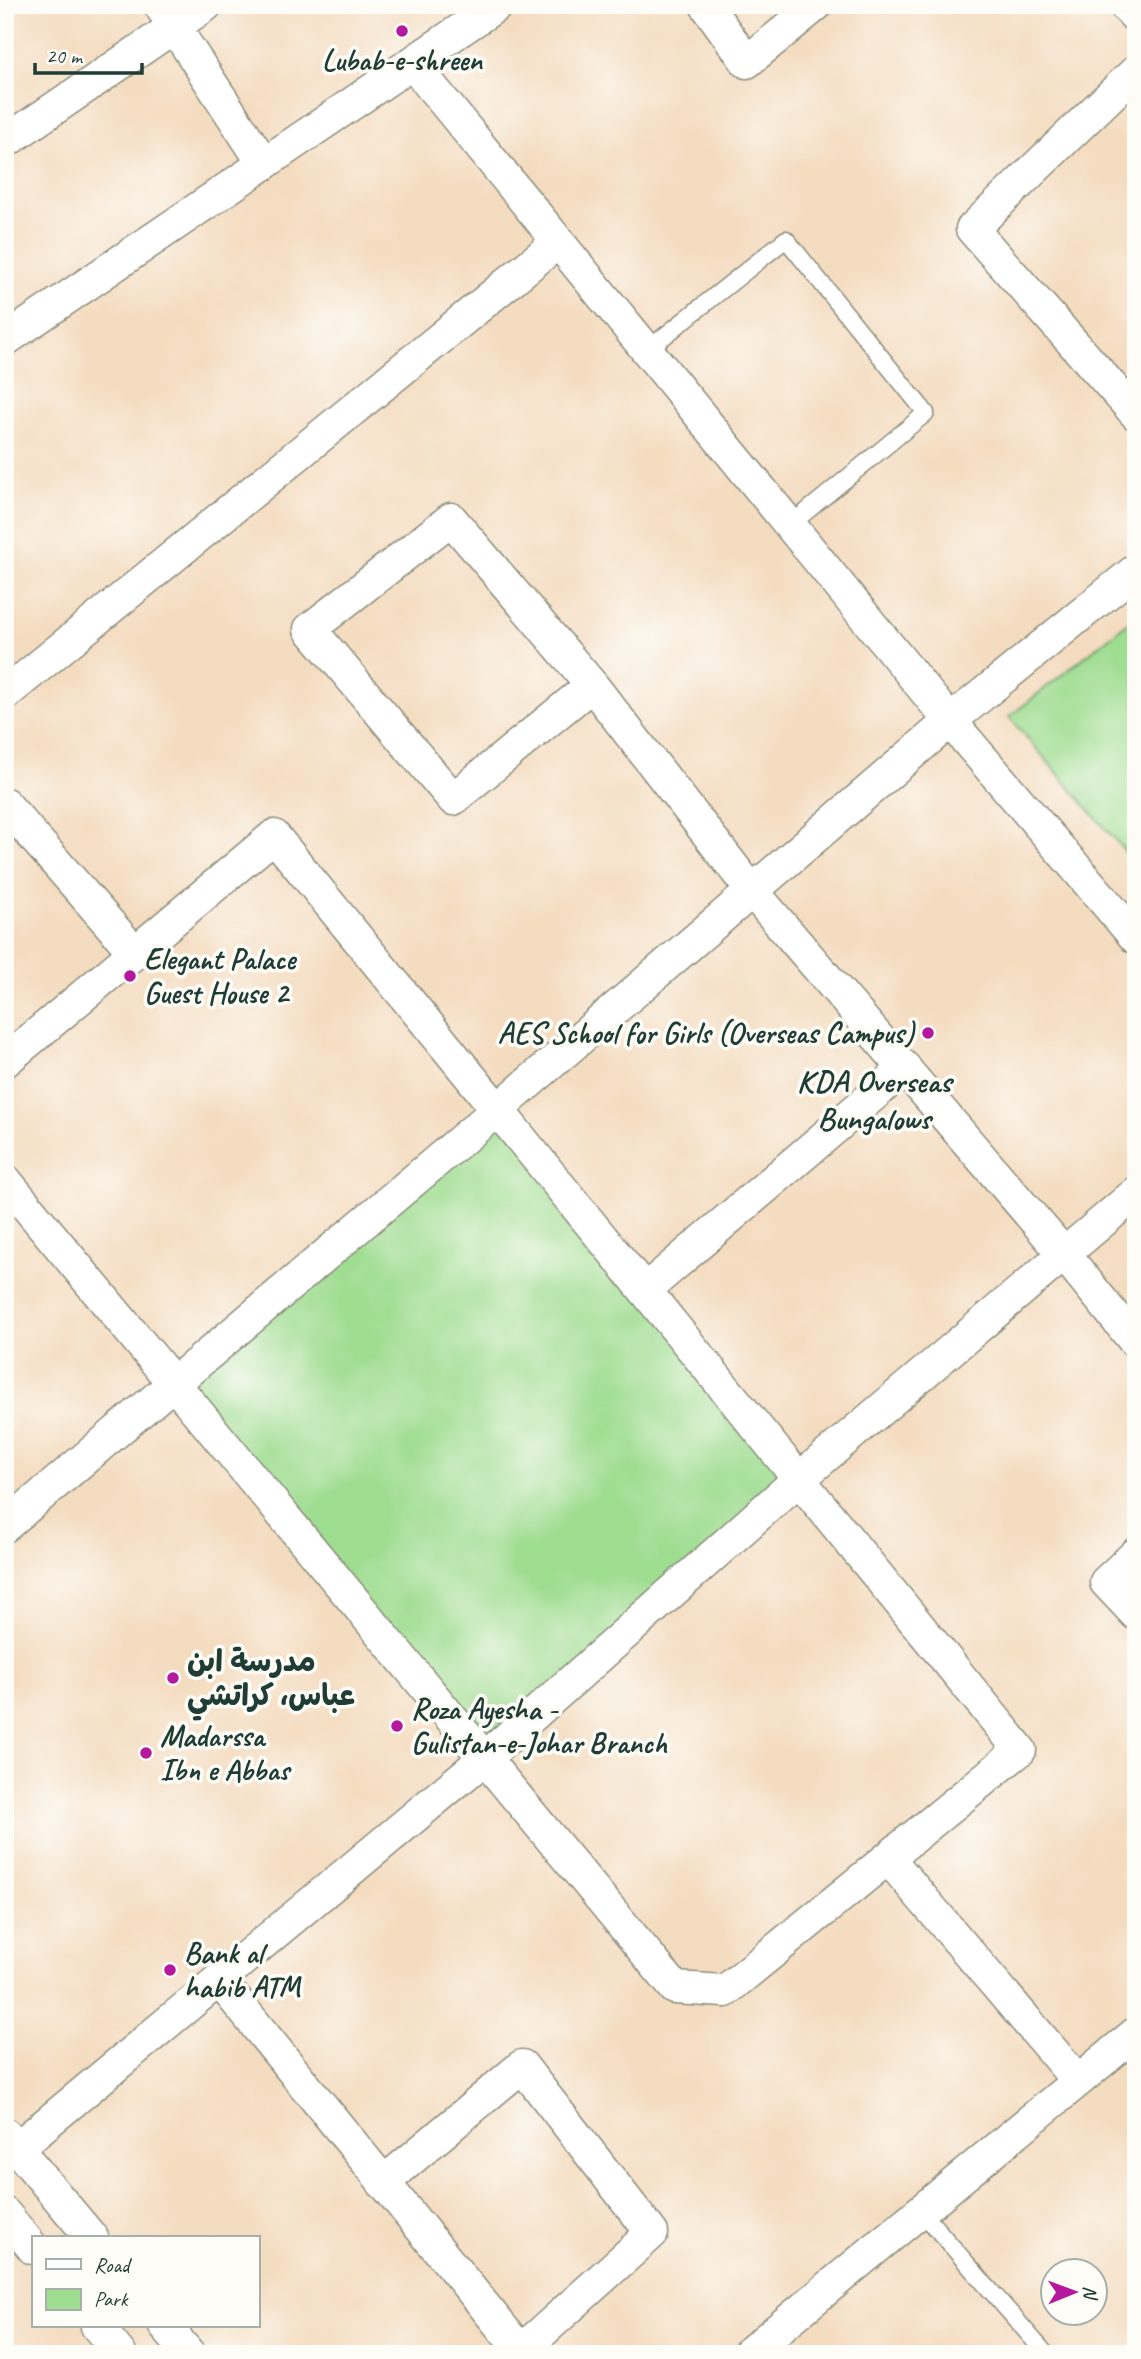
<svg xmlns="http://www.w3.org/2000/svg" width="1141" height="2359" font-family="Caveat,'Playpen Sans Arabic',sans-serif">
	<rect width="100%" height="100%" fill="#fdfcf7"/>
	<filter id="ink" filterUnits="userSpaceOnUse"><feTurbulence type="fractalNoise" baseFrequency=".0143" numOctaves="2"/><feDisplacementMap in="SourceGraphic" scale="14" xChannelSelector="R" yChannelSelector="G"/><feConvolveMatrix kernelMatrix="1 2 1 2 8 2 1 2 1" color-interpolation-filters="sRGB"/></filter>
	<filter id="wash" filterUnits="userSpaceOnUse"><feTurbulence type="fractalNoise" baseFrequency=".00686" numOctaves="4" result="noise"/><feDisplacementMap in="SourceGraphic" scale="28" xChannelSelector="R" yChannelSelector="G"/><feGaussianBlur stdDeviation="1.57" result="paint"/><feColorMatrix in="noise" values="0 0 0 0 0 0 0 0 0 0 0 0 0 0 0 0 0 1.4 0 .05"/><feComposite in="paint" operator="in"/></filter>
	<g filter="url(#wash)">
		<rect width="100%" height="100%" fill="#f4dcc0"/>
		<g fill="#9fdd91" stroke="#5f8d62" stroke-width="2">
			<polygon points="1136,616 1136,864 1009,717"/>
			<polygon points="497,1110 799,1479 485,1758 175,1383"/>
		</g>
	</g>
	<g filter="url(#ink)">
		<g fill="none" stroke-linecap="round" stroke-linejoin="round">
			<defs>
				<g id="service">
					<polyline points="647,350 786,239 926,413 790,525"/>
					<polyline points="921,2211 1046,2354"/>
				</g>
				<g id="minor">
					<polyline points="160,5 264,164"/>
					<polyline points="706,5 747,62 816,5"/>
					<polyline points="1125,5 1136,17"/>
					<polyline points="413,64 950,721 1136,938"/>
					<polyline points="1136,71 972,229 1136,414"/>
					<polyline points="5,142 206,5"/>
					<polyline points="5,340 497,5"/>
					<polyline points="592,685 453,799 310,629 451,519 592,685 752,891 1064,1254 1136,1343"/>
					<polyline points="5,694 558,242"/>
					<polyline points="5,804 135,953"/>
					<polyline points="5,1061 274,836 1020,1750 725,1991 675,1988 5,1180"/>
					<polyline points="645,1290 905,1068"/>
					<polyline points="5,1526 497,1110 950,721 1136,570"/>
					<polyline points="1136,1554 1106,1582 1136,1614"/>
					<polyline points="888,1858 1078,2081"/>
					<polyline points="219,1980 521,2351 652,2233 522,2066 383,2183"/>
					<polyline points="5,2134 92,2238"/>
					<polyline points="17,2148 485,1758 799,1479 1136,1193"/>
					<polyline points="5,2214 33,2248"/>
					<polyline points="97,2326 120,2354"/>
					<polyline points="165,2326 189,2354"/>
					<polyline points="748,2354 1136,2033"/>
				</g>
			</defs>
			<use href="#service" stroke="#8a8c7a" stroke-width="19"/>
			<use href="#minor" stroke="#8a8c7a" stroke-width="35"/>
			<use href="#service" stroke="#fff" stroke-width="16"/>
			<use href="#minor" stroke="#fff" stroke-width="32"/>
		</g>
	</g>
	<g fill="#b5179e" stroke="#fdfcf7" stroke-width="2.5">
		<circle cx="402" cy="31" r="7"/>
		<circle cx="130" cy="976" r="7"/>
		<circle cx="928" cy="1033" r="7"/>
		<circle cx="173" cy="1678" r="7"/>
		<circle cx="397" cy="1726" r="7"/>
		<circle cx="146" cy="1753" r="7"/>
		<circle cx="170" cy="1970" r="7"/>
	</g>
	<g text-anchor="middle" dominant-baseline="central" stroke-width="7" stroke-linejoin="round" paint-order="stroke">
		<g font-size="30" font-weight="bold" fill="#1f3d34" stroke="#fdfcf7" text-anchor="start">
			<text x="402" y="60" text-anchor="middle">Lubab-e-shreen</text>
			<text x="144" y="959">Elegant Palace<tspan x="144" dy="34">Guest House 2</tspan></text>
			<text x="914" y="1033" text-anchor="end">AES School for Girls (Overseas Campus)</text>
			<text x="187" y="1661">مدرسة ابن<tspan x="187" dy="34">عباس، كراتشي</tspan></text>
			<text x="411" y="1709">Roza Ayesha -<tspan x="411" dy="34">Gulistan-e-Johar Branch</tspan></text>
			<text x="160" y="1736">Madarssa<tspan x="160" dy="34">Ibn e Abbas</tspan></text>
			<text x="184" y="1953">Bank al<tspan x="184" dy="34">habib ATM</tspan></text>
		</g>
		<g font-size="32" font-weight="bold" fill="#1f3d34" stroke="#fdfcf7">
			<text x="874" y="1081">KDA Overseas<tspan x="874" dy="37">Bungalows</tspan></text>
		</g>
	</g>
	<rect width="1141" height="2359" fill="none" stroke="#fdfcf7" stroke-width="28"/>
	<rect x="32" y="2236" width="228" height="91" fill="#fdfcf7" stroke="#a4b0a9" stroke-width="2"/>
	<rect x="46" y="2259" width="35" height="10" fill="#ffffff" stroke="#a4b0a9" stroke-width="2"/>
	<text x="94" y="2272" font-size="21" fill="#1f3d34">Road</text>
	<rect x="46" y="2289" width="35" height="21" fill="#9fdd91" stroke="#a4b0a9" stroke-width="2"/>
	<text x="94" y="2306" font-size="21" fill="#1f3d34">Park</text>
	<g transform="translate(1074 2292) rotate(89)"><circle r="33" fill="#fdfcf7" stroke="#a4b0a9" stroke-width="2"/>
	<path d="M0-5L12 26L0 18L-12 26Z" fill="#b5179e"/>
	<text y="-10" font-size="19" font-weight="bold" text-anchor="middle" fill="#1f3d34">N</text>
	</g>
	<path d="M35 63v10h107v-10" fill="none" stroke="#1f3d34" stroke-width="3.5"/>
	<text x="46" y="63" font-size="21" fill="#1f3d34" stroke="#fdfcf7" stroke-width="5" paint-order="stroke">20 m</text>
</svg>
